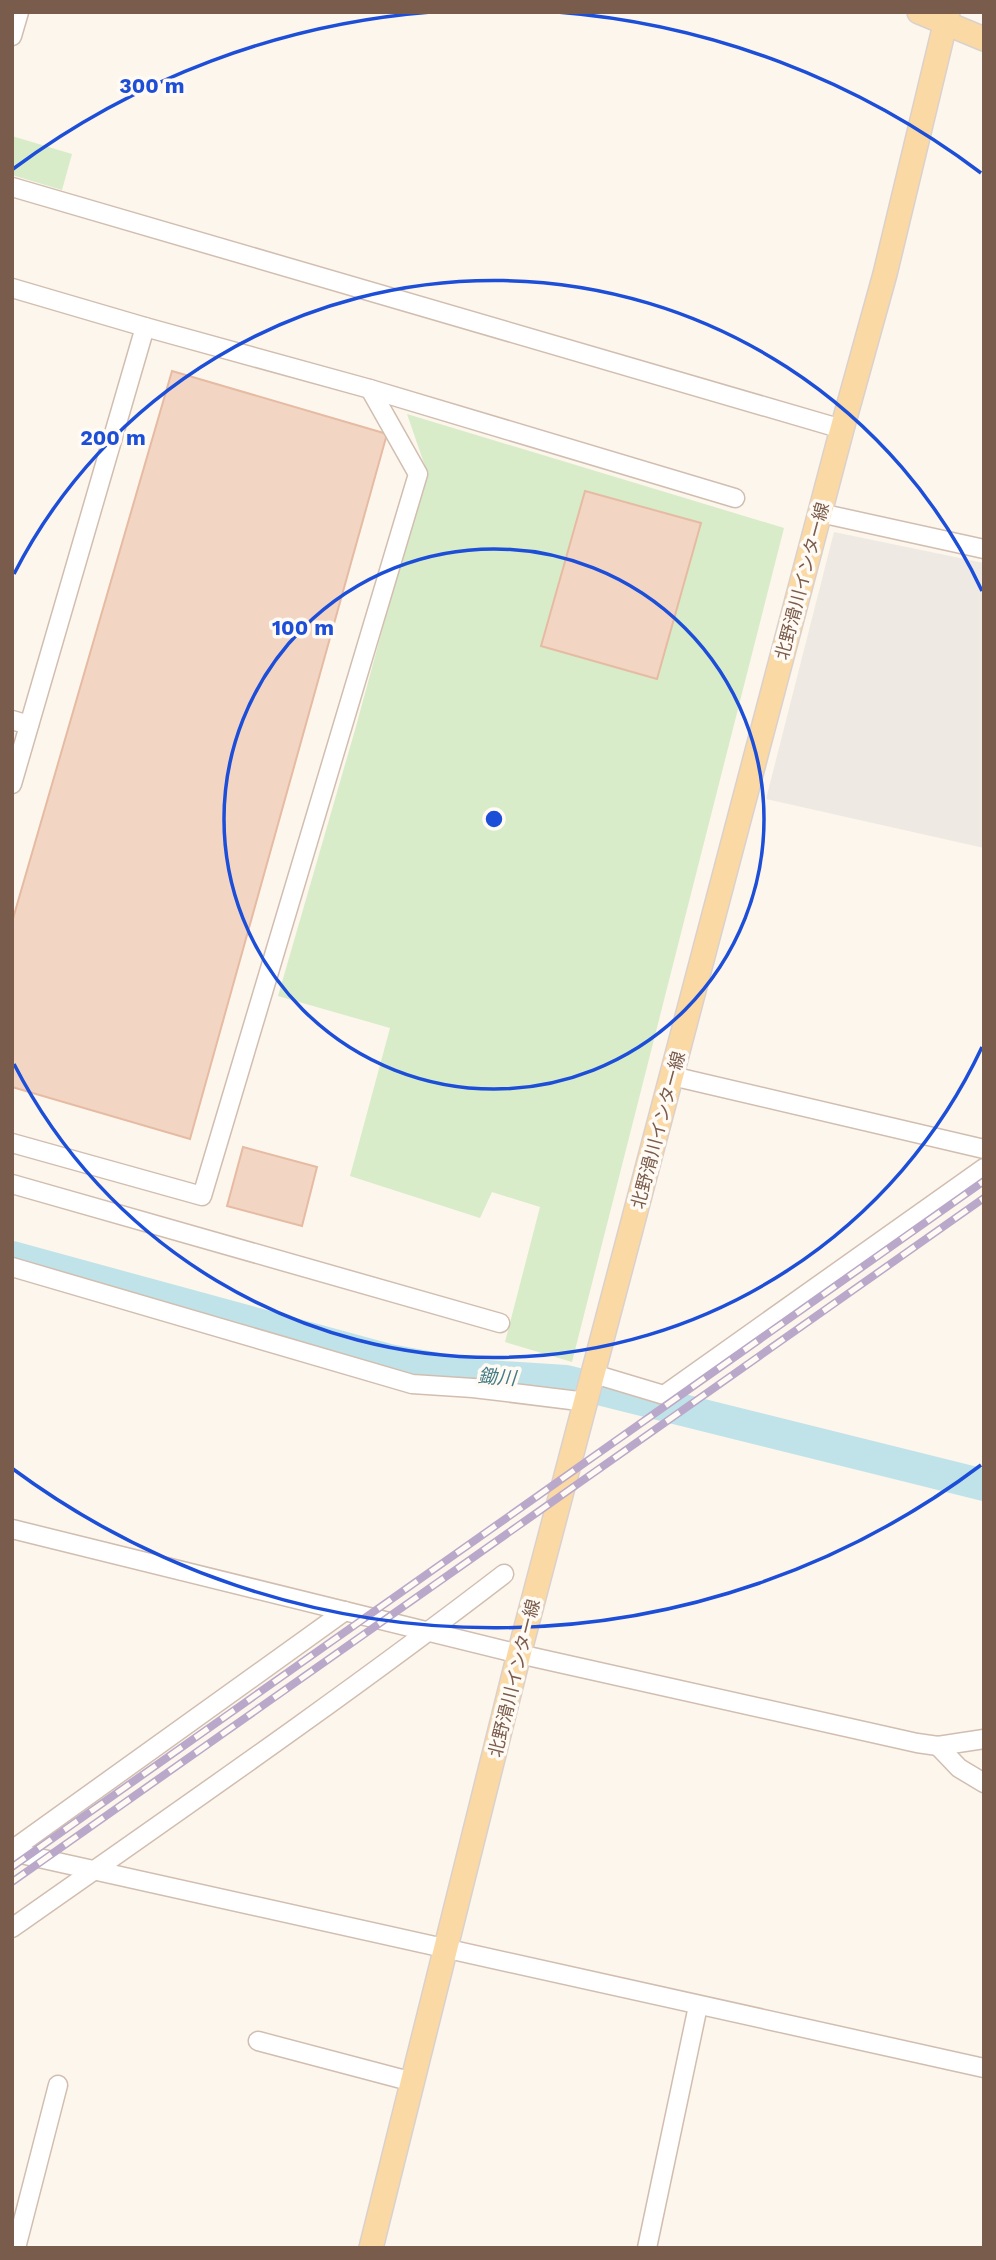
<svg xmlns="http://www.w3.org/2000/svg" width="996" height="2260" font-family="'Work Sans','Noto Sans JP',sans-serif">
	<rect width="100%" height="100%" fill="#fdf6ec"/>
	<polygon fill="#efe9e4" points="834,532 984,563 984,848 766,799"/>
	<g fill="#d8ecc9">
		<polygon points="12,136 72,154 62,190 12,175"/>
		<polygon points="407,414 784,528 572,1362 505,1342 540,1207 492,1192 480,1218 350,1176 390,1028 278,996 355,730 426,469"/>
	</g>
	<g fill="none" stroke-linecap="round" stroke-linejoin="round">
		<polyline stroke="#bfe3e8" stroke-width="32" points="12,1257 389,1360 472,1375 566,1381 984,1485"/>
	</g>
	<g fill="#f3d5c3" stroke="#e6bba3" stroke-width="2">
		<polygon points="172,371 387,434 190,1139 12,1087 12,922"/>
		<polygon points="585,491 701,523 657,679 541,646"/>
		<polygon points="243,1147 317,1167 302,1226 227,1206"/>
	</g>
	<g fill="none" stroke-linecap="round" stroke-linejoin="round">
		<defs>
			<g id="minor">
				<polyline points="12,36 19,12"/>
				<polyline points="12,187 842,429"/>
				<polyline points="12,288 145,327 370,389 735,498"/>
				<polyline points="820,513 984,549"/>
				<polyline points="12,720 29,725"/>
				<polyline points="12,784 145,327"/>
				<polyline points="672,1076 984,1149"/>
				<polyline points="12,1143 202,1196 418,474 370,389"/>
				<polyline points="12,1184 500,1323"/>
				<polyline points="12,1267 412,1384 473,1388 587,1402"/>
				<polyline points="594,1374 664,1395 984,1168"/>
				<polyline points="12,1529 519,1654 917,1743 938,1746 984,1739"/>
				<polyline points="938,1746 959,1768 984,1783"/>
				<polyline points="12,1850 345,1611"/>
				<polyline points="12,1852 984,2068"/>
				<path d="M12,1928C177,1812 344,1697 504,1574"/>
				<polyline points="258,2041 413,2082"/>
				<polyline points="16,2248 58,2085"/>
				<polyline points="647,2248 698,2006"/>
			</g>
			<g id="major">
				<polyline points="919,12 984,39"/>
				<polyline points="371,2248 519,1654 842,429 885,274 948,12"/>
			</g>
		</defs>
		<use href="#minor" stroke="#d1beb0" stroke-width="21"/>
		<use href="#major" stroke="#dad1cd" stroke-width="26"/>
		<use href="#minor" stroke="#fff" stroke-width="18"/>
		<use href="#major" stroke="#fbd9a5" stroke-width="23"/>
		<defs>
			<g id="rail">
				<polyline points="12,1867 984,1181"/>
				<polyline points="12,1882 984,1198"/>
			</g>
		</defs>
		<use href="#rail" stroke="#b9a8c9" stroke-width="8"/>
		<use href="#rail" stroke="#fffaf3" stroke-width="5" stroke-dasharray="16" stroke-linecap="butt"/>
	</g>
	<g fill="none" stroke="#1d4ed8" stroke-width="3.5">
		<circle cx="494" cy="819" r="270"/>
		<path d="M982 1047A539 539 0 0 1 14 1064M14 574A539 539 0 0 1 982 591"/>
		<path d="M981 1465A809 809 0 0 1 13 1469M13 169A809 809 0 0 1 431 12M557 12A809 809 0 0 1 981 173"/>
	</g>
	<g text-anchor="middle" dominant-baseline="central" stroke-width="7" stroke-linejoin="round" paint-order="stroke">
		<g font-size="18" fill="#7a5c4d" stroke="#fffaf3">
			<text transform="translate(802 581) rotate(-75)">北野滑川インター線</text>
			<text transform="translate(658 1130) rotate(-75)">北野滑川インター線</text>
			<text transform="translate(514 1678) rotate(-76)">北野滑川インター線</text>
		</g>
		<g font-size="19" font-style="italic" fill="#437c86" stroke="#fffaf3">
			<text transform="translate(497 1377) rotate(4)">鋤川</text>
		</g>
	</g>
	<circle cx="494" cy="819" r="10" fill="#1d4ed8" stroke="#fffaf3" stroke-width="3.5"/>
	<g font-size="21" text-anchor="middle" font-weight="bold" fill="#1d4ed8" stroke="#fffaf3" stroke-width="7" stroke-linejoin="round" paint-order="stroke">
		<text x="152" y="93">300 m</text>
		<text x="113" y="445">200 m</text>
		<text x="303" y="635">100 m</text>
	</g>
	<rect width="996" height="2260" fill="none" stroke="#7a5c4d" stroke-width="28"/>
</svg>
